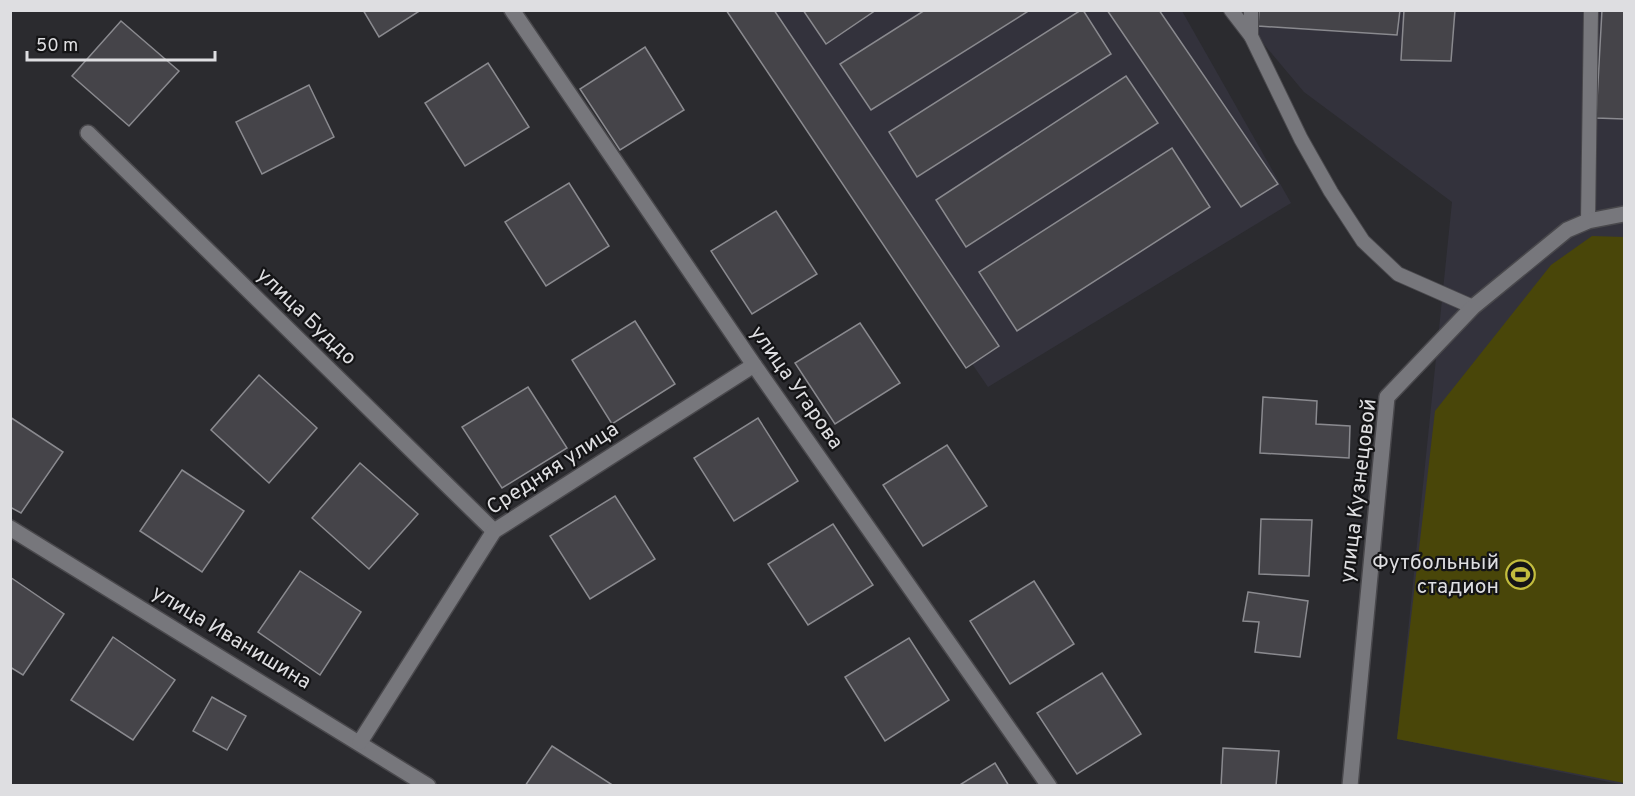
<svg xmlns="http://www.w3.org/2000/svg" width="1635" height="796" font-family="Overpass,sans-serif">
	<rect width="100%" height="100%" fill="#2b2b2f"/>
	<g fill="#33323c">
		<polygon points="729,11 1182,11 1291,203 988,387"/>
		<polygon points="1236,11 1624,11 1624,785 1397,739 1452,202 1304,92"/>
	</g>
	<polygon fill="#494609" points="1592,236 1624,237 1624,783 1397,739 1435,411 1551,265"/>
	<g fill="#454449" stroke="#8a8a8f" stroke-width="1.5">
		<polygon points="363,10 421,10 379,37"/>
		<polygon points="726,10 774,10 999,346 966,368"/>
		<polygon points="803,10 876,10 826,44"/>
		<polygon points="925,10 1030,10 871,110 840,64"/>
		<polygon points="1081,10 1083,10 1111,54 917,177 889,132"/>
		<polygon points="1107,10 1159,10 1278,184 1241,207"/>
		<polygon points="1259,10 1400,10 1397,35 1258,26"/>
		<polygon points="1404,10 1455,10 1451,61 1401,60"/>
		<polygon points="1602,10 1624,10 1624,119 1596,118"/>
		<polygon points="121,21 179,71 129,126 72,76"/>
		<polygon points="645,47 684,110 620,150 580,89"/>
		<polygon points="488,63 529,127 465,166 425,103"/>
		<polygon points="1126,76 1158,123 966,247 936,200"/>
		<polygon points="309,85 334,137 262,174 236,122"/>
		<polygon points="1172,148 1210,207 1017,331 979,272"/>
		<polygon points="569,183 609,246 546,286 505,222"/>
		<polygon points="776,211 817,274 752,314 711,251"/>
		<polygon points="635,321 675,384 612,424 572,360"/>
		<polygon points="860,323 900,383 835,424 795,363"/>
		<polygon points="259,375 317,428 269,483 211,430"/>
		<polygon points="528,387 567,448 502,488 462,427"/>
		<polygon points="1263,397 1317,401 1316,424 1350,426 1349,458 1260,453"/>
		<polygon points="10,417 63,452 21,513 10,507"/>
		<polygon points="758,418 798,481 734,521 694,458"/>
		<polygon points="947,445 987,506 923,546 883,485"/>
		<polygon points="360,463 418,514 369,569 312,518"/>
		<polygon points="182,470 244,511 202,572 140,531"/>
		<polygon points="615,496 655,559 590,599 550,536"/>
		<polygon points="1261,519 1312,520 1309,576 1259,574"/>
		<polygon points="833,524 873,585 808,625 768,564"/>
		<polygon points="300,571 361,612 320,675 258,632"/>
		<polygon points="10,577 64,614 23,675 10,667"/>
		<polygon points="1034,581 1074,644 1010,684 970,621"/>
		<polygon points="1248,592 1308,601 1300,657 1255,652 1259,622 1243,621"/>
		<polygon points="113,637 175,680 133,740 71,700"/>
		<polygon points="909,638 949,700 885,741 845,677"/>
		<polygon points="1102,673 1141,734 1077,774 1037,713"/>
		<polygon points="212,697 246,716 227,750 193,731"/>
		<polygon points="552,746 614,786 525,786"/>
		<polygon points="1223,748 1279,751 1276,786 1221,786"/>
		<polygon points="995,763 1009,786 958,786"/>
	</g>
	<g fill="none" stroke-linecap="round" stroke-linejoin="round">
		<defs>
			<g id="service">
				<polyline points="1231,10 1251,36"/>
				<polyline points="1251,10 1251,36 1301,139 1331,192 1363,241 1398,274 1473,307"/>
				<polyline points="1588,221 1591,10"/>
			</g>
			<g id="minor">
				<polyline points="512,10 754,365 1049,786"/>
				<polyline points="88,133 494,531"/>
				<polyline points="10,528 428,786"/>
				<polyline points="360,742 494,531 754,365"/>
				<polyline points="1350,786 1387,397 1473,307 1567,230 1588,221 1624,214"/>
			</g>
		</defs>
		<use href="#service" stroke="#49484c" stroke-width="16"/>
		<use href="#minor" stroke="#49484c" stroke-width="18"/>
		<use href="#service" stroke="#77777c" stroke-width="14"/>
		<use href="#minor" stroke="#77777c" stroke-width="15"/>
	</g>
	<defs>
		<symbol id="stadium-ring" viewBox="-11 -11 22 22"><circle r="9.5" fill="#141416" stroke="#c3bd3e" stroke-width="1.5"/><path d="M0-5a6.5 5 0 1 0 0 10a6.5 5 0 1 0 0-10ZM-3.5-1.8h7v3.6h-7Z" fill="#c3bd3e"/></symbol>
	</defs>
	<g fill-rule="evenodd">
		<use href="#stadium-ring" x="1504" y="558" width="33" height="33"/>
	</g>
	<g text-anchor="middle" dominant-baseline="central" stroke-width="4.5" stroke-linejoin="round" paint-order="stroke">
		<g font-size="21" fill="#dedee1" stroke="#141416">
			<text transform="translate(306 317) rotate(44)">улица Буддо</text>
			<text transform="translate(796 388) rotate(55)">улица Угарова</text>
			<text transform="translate(553 469) rotate(-33)">Средняя улица</text>
			<text transform="translate(1359 491) rotate(-83)">улица Кузнецовой</text>
			<text transform="translate(231 638) rotate(31)">улица Иванишина</text>
		</g>
		<g font-size="21" fill="#dedee1" stroke="#141416" text-anchor="end">
			<text x="1499" y="563">Футбольный<tspan x="1499" dy="24">стадион</tspan></text>
		</g>
	</g>
	<rect width="1635" height="796" fill="none" stroke="#dedee1" stroke-width="24"/>
	<path d="M27 51v9h188v-9" fill="none" stroke="#dedee1" stroke-width="3"/>
	<text x="36" y="51" font-size="18" fill="#dedee1" stroke="#141416" stroke-width="4.5" paint-order="stroke">50 m</text>
</svg>
